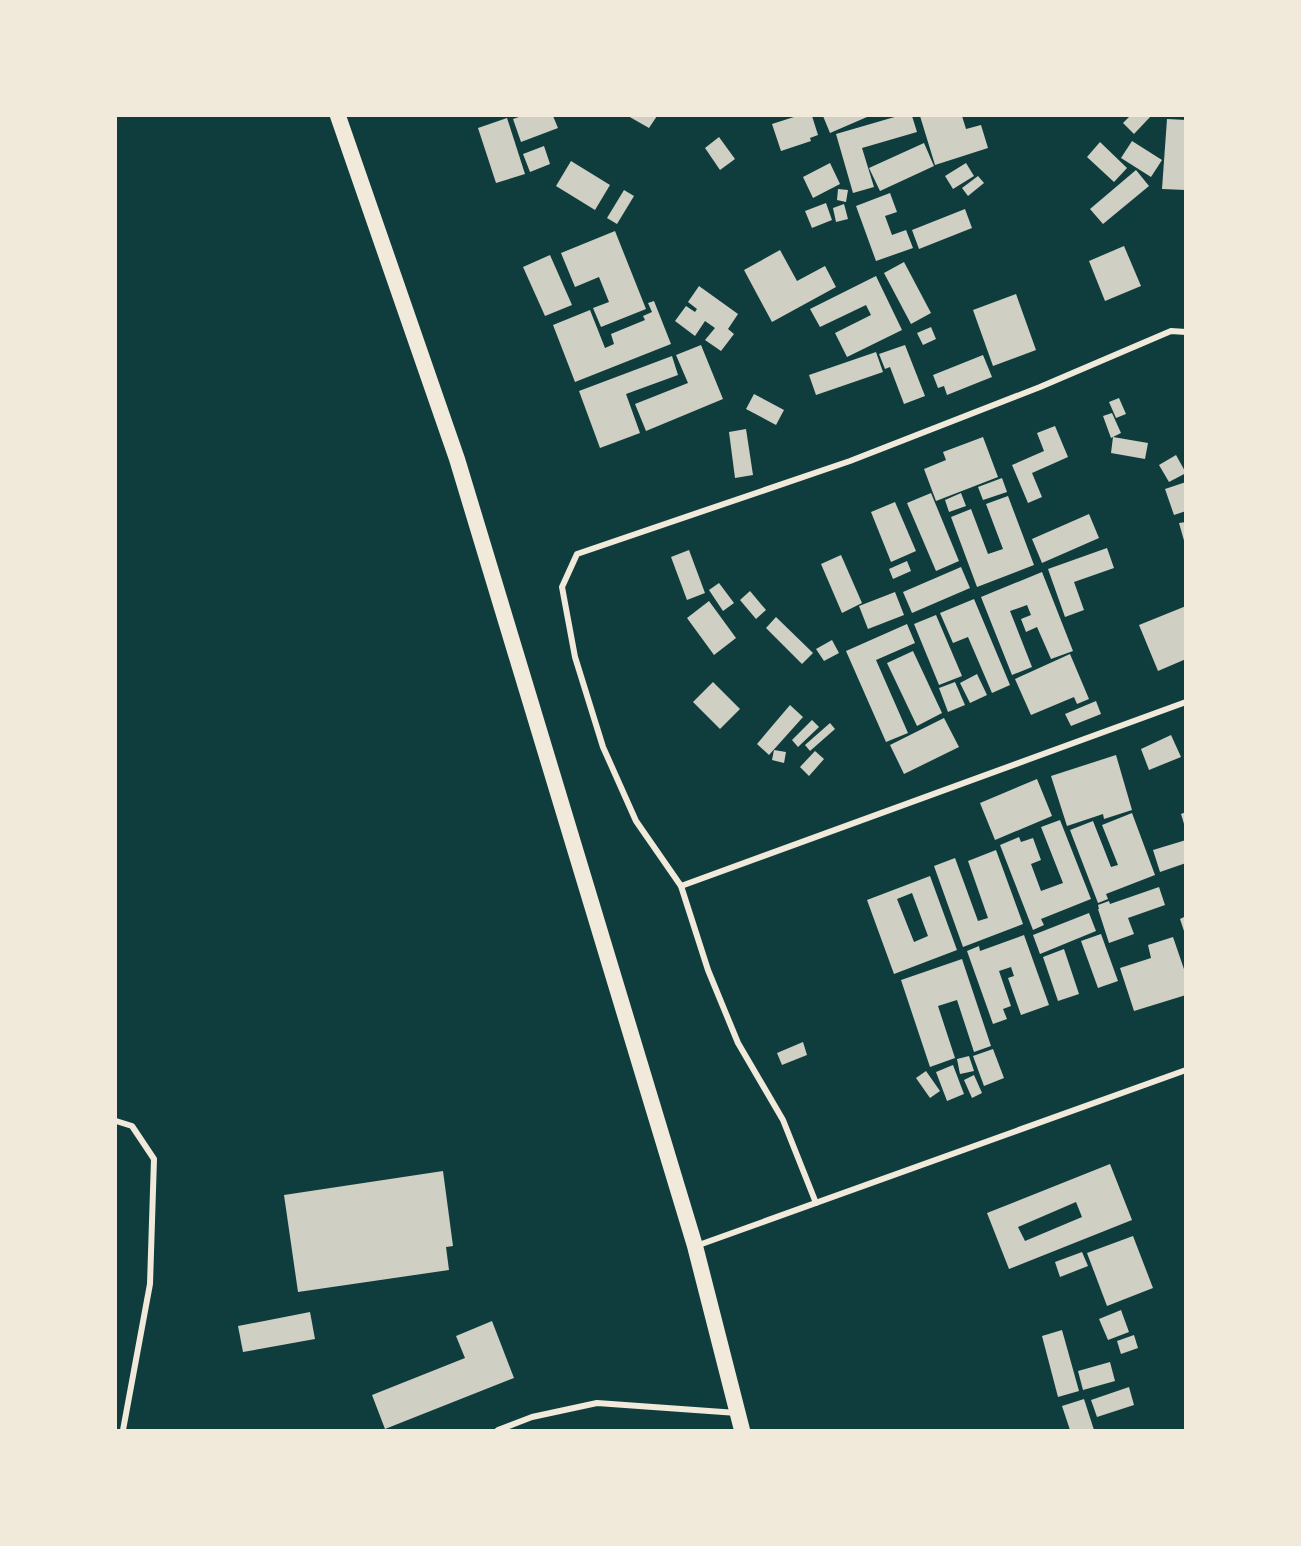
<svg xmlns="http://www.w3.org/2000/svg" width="1301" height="1546" font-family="Inter,sans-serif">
	<rect width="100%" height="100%" fill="#0f3d3e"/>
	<g fill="#cfcfc3" fill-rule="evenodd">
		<polygon points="522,116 553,116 558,128 521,142 513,119"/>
		<polygon points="628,116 657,116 649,128"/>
		<polygon points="797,116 812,116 818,135 810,138 811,141 781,151 772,124"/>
		<polygon points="823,116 866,116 867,117 830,133"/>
		<polygon points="898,116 912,116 917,132 862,148 874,187 853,193 836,134"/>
		<polygon points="920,116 962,116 966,129 981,125 988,148 935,165"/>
		<polygon points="1130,116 1151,116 1134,134 1123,123"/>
		<polygon points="507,118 525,174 496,183 478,128"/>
		<polygon points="1167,119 1186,120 1186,190 1162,189"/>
		<polygon points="719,137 735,159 720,170 705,148"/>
		<polygon points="1132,141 1162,160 1151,177 1121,158"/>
		<polygon points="1100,142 1127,168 1114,182 1087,157"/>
		<polygon points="924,143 934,166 880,191 869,168"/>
		<polygon points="544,146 550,164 530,172 523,154"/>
		<polygon points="571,161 610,185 595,210 556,186"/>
		<polygon points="830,163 840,184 813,198 803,177"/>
		<polygon points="966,163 974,176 953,189 945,176"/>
		<polygon points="1136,170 1149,186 1103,224 1090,209"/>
		<polygon points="978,176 984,183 968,196 962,188"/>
		<polygon points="838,189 848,190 846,202 837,200"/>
		<polygon points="624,190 634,196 617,224 607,218"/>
		<polygon points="890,193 897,212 885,216 892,235 906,230 913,248 876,261 856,206"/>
		<polygon points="826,203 832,220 812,228 805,211"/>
		<polygon points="844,204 848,219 836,222 833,208"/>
		<polygon points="965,209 972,228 919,249 912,230"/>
		<polygon points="615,231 646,309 601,327 593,308 609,302 599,277 575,287 561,253"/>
		<polygon points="1124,246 1141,286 1105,301 1089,261"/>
		<polygon points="780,250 797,281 825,266 836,287 772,322 744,270"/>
		<polygon points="550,255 572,305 545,316 523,267"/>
		<polygon points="904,262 931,313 911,324 884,273"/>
		<polygon points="876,276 902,330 847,357 835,333 871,315 866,305 820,327 810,309"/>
		<polygon points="699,286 738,314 728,329 734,334 721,351 705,340 715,328 705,321 695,336 675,321 686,306 695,312 697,309 688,302"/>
		<polygon points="1016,294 1036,350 993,366 973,310"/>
		<polygon points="654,301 671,344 575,382 553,325 590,310 605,348 614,344 611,334 645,320 643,316 652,312 648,303"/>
		<polygon points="931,327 936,339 923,345 917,333"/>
		<polygon points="701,345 723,399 646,431 635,404 688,383 676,355"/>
		<polygon points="905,345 925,396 904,404 890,367 885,369 879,354"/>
		<polygon points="876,352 883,372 816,395 809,375"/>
		<polygon points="983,355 992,377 947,395 944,386 938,388 933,375"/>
		<polygon points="672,356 678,375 626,394 640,433 600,448 579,391"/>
		<polygon points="754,394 784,410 776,425 746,409"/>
		<polygon points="1119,398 1126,414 1116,418 1109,402"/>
		<polygon points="1112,413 1121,433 1111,438 1103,416"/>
		<polygon points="1055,426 1068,457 1032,473 1042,497 1028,503 1012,465 1044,451 1037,433"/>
		<polygon points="746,429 753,475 735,478 729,432"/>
		<polygon points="983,437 998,477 936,501 924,469 946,460 943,452"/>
		<polygon points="1113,437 1148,443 1145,459 1111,453"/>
		<polygon points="1176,455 1186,473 1169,482 1159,465"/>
		<polygon points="1002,478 1007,492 983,500 978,487"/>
		<polygon points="1186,482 1186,511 1174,515 1165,489"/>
		<polygon points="931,493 959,561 936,571 907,503"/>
		<polygon points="961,493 966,506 949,512 945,500"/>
		<polygon points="1008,496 1034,565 977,587 951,517 971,509 988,554 1003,549 986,504"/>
		<polygon points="895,502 916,551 891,562 871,512"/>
		<polygon points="1089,514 1099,538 1042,563 1032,539"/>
		<polygon points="1186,522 1186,544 1185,544 1179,523"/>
		<polygon points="1107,548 1114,568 1074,582 1084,610 1065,617 1048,569"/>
		<polygon points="689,550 705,593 687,600 671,557"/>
		<polygon points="841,555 862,603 842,613 821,564"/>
		<polygon points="907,561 911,571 893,579 889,569"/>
		<polygon points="961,567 970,588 912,613 903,592"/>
		<polygon points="1042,572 1073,651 1051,659 1037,627 1026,632 1021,619 1031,615 1027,605 1010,611 1032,667 1012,675 981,597"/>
		<polygon points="719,583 734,603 723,611 709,590"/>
		<polygon points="750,591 766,610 756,619 740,600"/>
		<polygon points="895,592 904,615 868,629 859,606"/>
		<polygon points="974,599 1010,685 992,693 968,637 953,643 940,613"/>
		<polygon points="709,601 736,638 714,655 687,618"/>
		<polygon points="1186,606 1186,659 1158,671 1139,625"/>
		<polygon points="936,615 962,676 939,685 914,624"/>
		<polygon points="776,617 813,653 802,664 766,628"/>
		<polygon points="907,624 915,643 876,660 908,733 886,742 846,651"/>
		<polygon points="832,640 839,653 824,661 816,649"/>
		<polygon points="913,651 942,713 917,726 887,663"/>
		<polygon points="1070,654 1089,699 1077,704 1074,697 1031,715 1015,679"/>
		<polygon points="977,674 987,695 970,703 960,683"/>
		<polygon points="713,682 740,709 720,729 693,702"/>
		<polygon points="955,682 965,705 948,712 939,688"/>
		<polygon points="1096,701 1101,714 1071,726 1065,714"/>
		<polygon points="790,705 803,717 769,755 757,744"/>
		<polygon points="944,718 959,747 904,774 890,745"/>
		<polygon points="812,720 819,727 798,747 792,740"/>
		<polygon points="830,723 835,729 810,751 805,745"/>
		<polygon points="1171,735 1181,757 1149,770 1141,749"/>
		<polygon points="774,750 786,752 784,763 772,760"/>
		<polygon points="815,751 824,759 809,776 800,767"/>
		<polygon points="1116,755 1132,810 1104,819 1103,814 1067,826 1051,776"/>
		<polygon points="1037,779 1052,816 995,840 980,803"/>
		<polygon points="1186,812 1186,827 1185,827 1181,814"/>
		<polygon points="1132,813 1155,875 1106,894 1108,899 1098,903 1070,830 1093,821 1111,867 1118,865 1102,825"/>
		<polygon points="1060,820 1091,899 1041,919 1044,925 1033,930 1000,845 1019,837 1021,842 1033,838 1041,860 1031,864 1041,891 1063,883 1041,827"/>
		<polygon points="1186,840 1186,863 1160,872 1153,850"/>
		<polygon points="996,850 1023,924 963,947 934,866 955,858 978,921 988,918 968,861"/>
		<path d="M930,876L957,950L894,974L867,900ZM912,893L928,936L914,942L897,899Z"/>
		<polygon points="1159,887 1165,905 1128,918 1134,934 1109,943 1098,909 1099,909 1098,905 1109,901 1110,904"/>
		<polygon points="1089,913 1096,931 1040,954 1033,935"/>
		<polygon points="1186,916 1186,934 1185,934 1180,919"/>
		<polygon points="1101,934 1118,981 1098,988 1081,941"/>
		<polygon points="1024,935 1049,1005 1021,1015 1008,978 1014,976 1011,967 999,971 1011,1006 1003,1009 1007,1019 993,1024 967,951 979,946 980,951"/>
		<polygon points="1173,937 1186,975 1186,995 1134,1011 1120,968 1151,958 1148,945"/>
		<polygon points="1064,949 1079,994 1058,1001 1043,957"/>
		<polygon points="962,959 991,1046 974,1052 957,1000 938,1006 955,1058 930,1067 901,980"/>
		<polygon points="803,1042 807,1055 782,1065 777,1053"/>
		<polygon points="993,1049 1004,1078 984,1086 973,1056"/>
		<polygon points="969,1056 974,1071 960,1074 957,1059"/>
		<polygon points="953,1065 964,1094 947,1101 936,1072"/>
		<polygon points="926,1071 940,1091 930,1098 916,1078"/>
		<polygon points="974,1075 982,1093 972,1098 964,1080"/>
		<path d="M1110,1164L1132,1220L1009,1269L987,1213ZM1076,1202L1082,1217L1025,1241L1018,1227Z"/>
		<polygon points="443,1171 453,1246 446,1247 449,1270 298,1292 284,1195"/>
		<polygon points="1133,1236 1153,1288 1107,1306 1087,1253"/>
		<polygon points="1082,1252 1088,1266 1060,1277 1055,1262"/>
		<polygon points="1121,1310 1129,1332 1108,1340 1099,1319"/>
		<polygon points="310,1312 315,1339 243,1352 238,1326"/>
		<polygon points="492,1321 514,1378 385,1429 372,1395 465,1358 456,1336"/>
		<polygon points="1062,1330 1079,1391 1058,1397 1042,1336"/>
		<polygon points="1134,1335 1138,1348 1121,1354 1117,1341"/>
		<polygon points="1110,1362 1115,1381 1083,1390 1078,1371"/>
		<polygon points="1129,1387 1134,1405 1097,1417 1091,1400"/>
		<polygon points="1084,1399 1094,1430 1070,1430 1062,1406"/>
	</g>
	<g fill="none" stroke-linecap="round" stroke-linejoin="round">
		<g stroke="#f1e9da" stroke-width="6">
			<polyline points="681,886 1186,702"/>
			<polyline points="116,1121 132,1126 154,1159 150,1284 123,1430"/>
			<polyline points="816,1203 783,1120 738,1043 708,970 681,886 636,821 603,747 575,657 562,587 577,554 850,461 1040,387 1171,331 1186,332"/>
			<polyline points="696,1246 1186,1070"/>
			<polyline points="498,1430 532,1417 597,1403 737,1413"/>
		</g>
		<polyline stroke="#f1e9da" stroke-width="16" points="338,116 457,459 695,1246 742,1430"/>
	</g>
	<rect width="1301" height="1546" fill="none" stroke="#f1e9da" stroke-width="234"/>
</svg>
